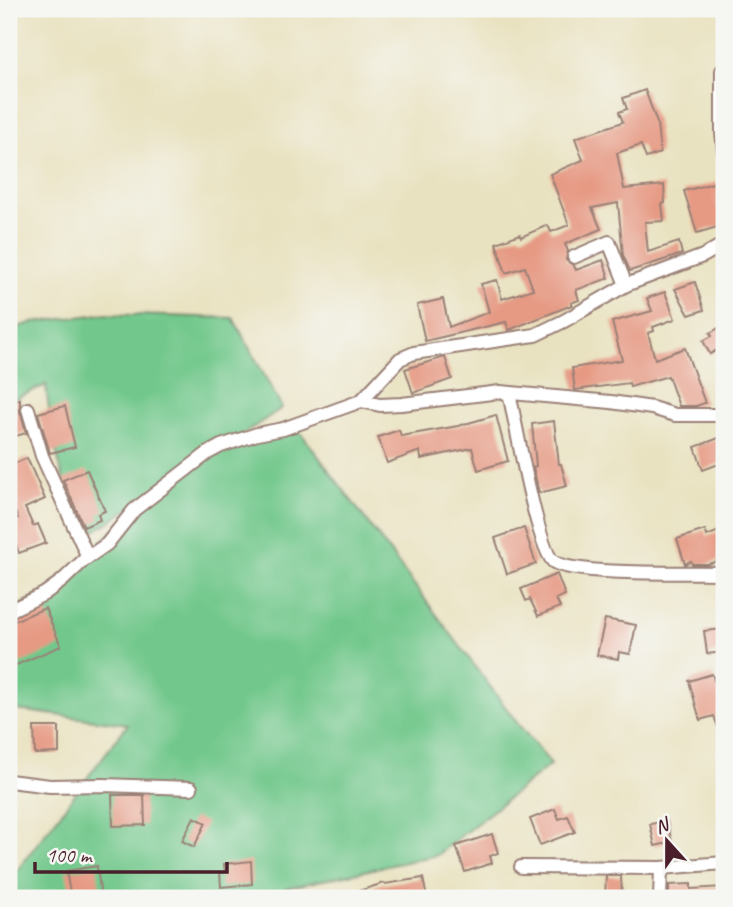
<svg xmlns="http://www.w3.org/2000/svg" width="733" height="907" font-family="Caveat,sans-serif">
	<rect width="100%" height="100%" fill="#f6f6f2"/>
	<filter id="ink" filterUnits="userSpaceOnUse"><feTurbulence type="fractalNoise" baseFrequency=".0143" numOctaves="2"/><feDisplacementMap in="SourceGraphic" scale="14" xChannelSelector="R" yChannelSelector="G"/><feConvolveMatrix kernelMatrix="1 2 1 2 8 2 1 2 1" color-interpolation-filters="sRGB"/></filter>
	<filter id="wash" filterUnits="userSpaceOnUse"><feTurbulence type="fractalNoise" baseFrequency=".00686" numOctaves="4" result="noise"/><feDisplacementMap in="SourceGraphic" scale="28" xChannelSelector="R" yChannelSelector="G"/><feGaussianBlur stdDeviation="1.57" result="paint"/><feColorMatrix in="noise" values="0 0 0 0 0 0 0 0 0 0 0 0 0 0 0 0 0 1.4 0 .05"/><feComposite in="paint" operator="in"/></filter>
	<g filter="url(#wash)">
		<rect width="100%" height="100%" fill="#e9e2c0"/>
		<path fill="#72c88c" stroke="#5e745c" stroke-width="2" d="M101,314L233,318L282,408L228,444L295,425L518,724L551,764L437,855L286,888L278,898H9V881L128,724L9,709V611L44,594L160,489L101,527L89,534L80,532C62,483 51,437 46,385L9,401V330L31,323Z"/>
		<g id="blocks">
			<g fill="#e69a84">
				<polygon points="645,90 657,123 660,153 646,158 641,145 617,153 624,189 664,185 665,203 662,204 664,221 645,222 648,252 679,242 682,254 630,271 623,255 618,203 592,208 601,229 565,244 568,251 566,260 574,266 576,270 603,260 609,278 576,290 579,300 571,303 572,305 509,330 506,322 425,341 417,305 443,299 449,327 489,312 481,284 497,280 502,299 533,289 525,267 506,273 496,243 520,234 521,237 548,225 551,232 569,225 550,174 583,160 575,138 623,122 619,112 627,109 623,98"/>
				<polygon points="717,182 724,207 724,225 697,233 684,191"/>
				<polygon points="695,282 704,310 689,315 675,289"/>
				<polygon points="665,292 675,319 653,327 654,331 648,333 655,359 685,348 705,403 696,406 679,406 668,376 630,387 629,383 575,390 572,368 622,360 612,322 652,311 647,298"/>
				<polygon points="724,325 724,346 710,354 703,341 712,336 710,333"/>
				<polygon points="445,357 452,379 413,393 405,369"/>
				<polygon points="20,399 20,411 26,433 9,438 9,403"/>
				<polygon points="65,406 75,447 50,453 38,413"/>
				<polygon points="496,415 508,461 478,470 472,448 421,459 420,451 387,463 378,437 399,430 401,436 458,426"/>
				<polygon points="554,421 559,464 561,464 567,486 539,493 533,467 536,466 532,424"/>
				<polygon points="724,436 724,462 703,470 695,447"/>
				<polygon points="27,458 45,499 25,508 33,526 38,524 46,543 19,553 9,527 9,522 18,518 9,499 9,466"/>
				<polygon points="87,470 105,511 98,514 100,520 84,527 63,480"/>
				<polygon points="524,528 536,564 507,574 495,538"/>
				<polygon points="724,529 724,559 708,564 692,564 691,561 685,564 677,539 705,530 707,536"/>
				<polygon points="557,574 565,595 556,599 560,607 538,616 530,599 526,601 521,589"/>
				<polygon points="45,608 61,646 9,668 9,623"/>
				<polygon points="605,619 636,625 630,654 619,652 618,659 597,655"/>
				<polygon points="724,629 724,652 707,654 704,631"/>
				<polygon points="712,674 716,685 719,684 724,702 723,741 714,716 700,720 689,681"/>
				<polygon points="34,727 59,727 59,753 35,754"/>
				<polygon points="112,795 144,795 145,825 113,826"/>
				<polygon points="555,809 559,819 568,816 575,832 540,845 530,819"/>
				<polygon points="194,817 206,823 194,847 182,841"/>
				<polygon points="667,821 672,842 655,846 650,824"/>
				<polygon points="492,834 498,853 490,856 492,863 465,872 456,846"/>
				<polygon points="251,861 252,884 221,887 220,873 225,872 224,864"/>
				<polygon points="97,866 101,898 71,898 66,871"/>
				<polygon points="606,876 621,876 622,898 605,898"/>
				<polygon points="423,878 427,898 343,898 343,896 384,883 385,884"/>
				<polygon points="691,884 691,889 724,887 724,898 669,898 669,885"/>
			</g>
		</g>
	</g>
	<g filter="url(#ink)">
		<use href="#blocks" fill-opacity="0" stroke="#9a8076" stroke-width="2"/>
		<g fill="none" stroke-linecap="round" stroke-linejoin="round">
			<defs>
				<g id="minor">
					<polyline points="722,71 722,133 724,152"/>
					<polyline points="574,257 609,242 626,285"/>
					<path d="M509,393C515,419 538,552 554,562C577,576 691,572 724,573"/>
					<polyline points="361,401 380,405 402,404 500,392 611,402 652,408 675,415 724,415"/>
					<polyline points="28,409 42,456 88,557"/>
					<polyline points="9,611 44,594 62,581 84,560 107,544 134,510 208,453 221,446 257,434 283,429 361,401 400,359 414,353 535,335 564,321 626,285 703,256 724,244"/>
					<polyline points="9,781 50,786 103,785 191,788"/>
					<polyline points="521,867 661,868 724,863"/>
					<polyline points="660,898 661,868"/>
				</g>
			</defs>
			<use href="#minor" stroke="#9a8076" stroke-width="16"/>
			<use href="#minor" stroke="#fff" stroke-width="12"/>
		</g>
	</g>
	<rect width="733" height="907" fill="none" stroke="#f6f6f2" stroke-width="35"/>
	<g transform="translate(667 841) rotate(339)" stroke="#f6f6f2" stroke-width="5" paint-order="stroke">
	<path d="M0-5L12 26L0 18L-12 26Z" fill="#4a1f2b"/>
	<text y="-10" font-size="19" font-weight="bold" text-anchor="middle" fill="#4a1f2b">N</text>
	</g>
	<path d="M35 862v10h192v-10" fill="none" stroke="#4a1f2b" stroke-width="3.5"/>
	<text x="46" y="862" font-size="21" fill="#4a1f2b" stroke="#f6f6f2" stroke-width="5" paint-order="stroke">100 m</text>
</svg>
